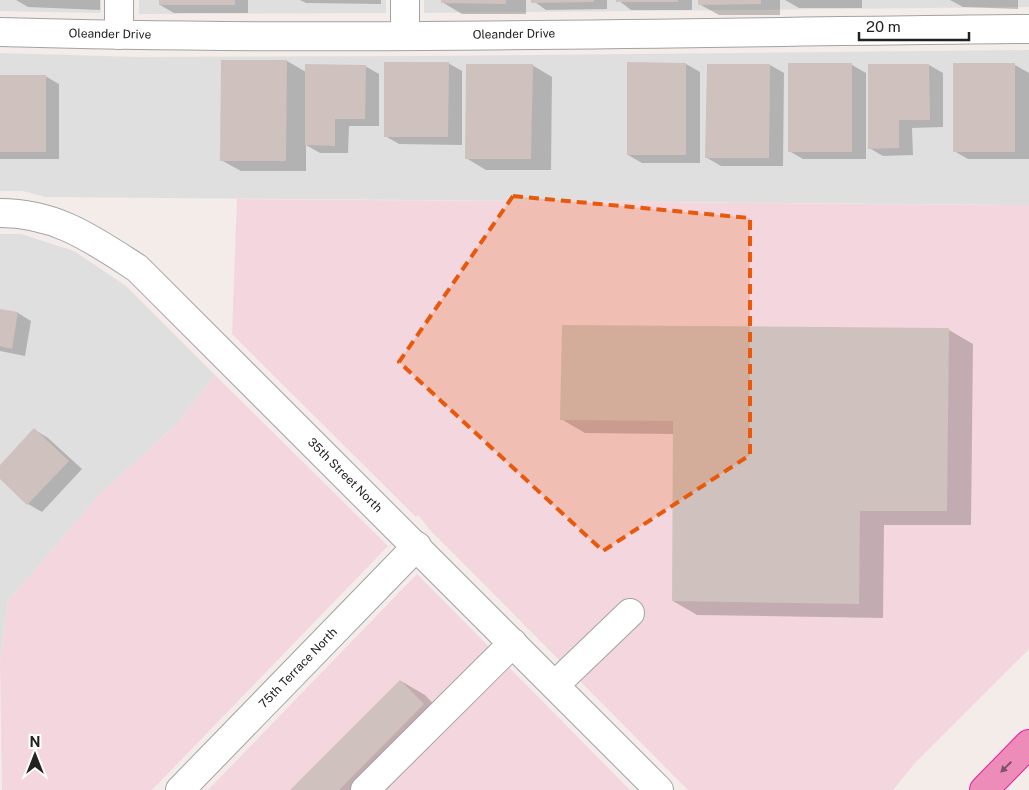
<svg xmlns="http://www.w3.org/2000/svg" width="1029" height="790" font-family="'Public Sans',sans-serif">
	<rect width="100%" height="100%" fill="#f3ece8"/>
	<g fill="#e0dfdf">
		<polygon points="0,0 101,0 101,13 0,11"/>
		<polygon points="139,0 386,0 386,13 139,14"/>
		<polygon points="424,0 1029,0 1029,7 424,13"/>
		<polygon points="1029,50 1029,205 45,197 23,191 0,191 0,53 138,57 424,56"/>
		<polygon points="0,234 21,234 74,251 126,286 215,375 177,424 100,494 8,601 0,663"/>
	</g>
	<g fill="#f4d7de">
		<polygon points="237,199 1029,205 1029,649 915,763 893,790 688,790 430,530 418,515 416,517 232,334"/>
		<polygon points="215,375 388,546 152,790 2,790 0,663 8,601 100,494 177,424"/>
		<polygon points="417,574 630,790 208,790"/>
	</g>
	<g fill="#0003">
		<polygon points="16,0 100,0 100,10 28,7"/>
		<polygon points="160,0 248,0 248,13 174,13 160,5"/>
		<polygon points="300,0 381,0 381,4 306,3"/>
		<polygon points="442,0 526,0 526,14 462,14 442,2"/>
		<polygon points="532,0 607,0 607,9 546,10"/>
		<polygon points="618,0 692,0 692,10 631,10"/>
		<polygon points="699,0 780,0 780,15 719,15 699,4"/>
		<polygon points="785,0 862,0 862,8 799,8"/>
		<polygon points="950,0 1018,0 1018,9 963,7"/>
		<polygon points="287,61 306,72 365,66 379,74 379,126 349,126 348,153 320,153 306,145 306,171 241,171 221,160"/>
		<polygon points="448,63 462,71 462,145 399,144 385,136"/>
		<polygon points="628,64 686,64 700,72 700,163 642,163 628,155"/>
		<polygon points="954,64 1015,65 1029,73 1029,159 968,159 954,151"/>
		<polygon points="532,65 552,77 551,170 486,170 466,158"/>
		<polygon points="770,65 784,73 783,166 721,166 707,158"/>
		<polygon points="852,65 866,73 866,159 803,159 789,151"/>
		<polygon points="929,65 943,73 943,127 912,128 913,155 883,156 869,148"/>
		<polygon points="0,76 45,76 59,84 59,159 0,159"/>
		<polygon points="0,310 18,313 31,321 25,356 0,351"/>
		<polygon points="949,330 973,344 971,525 884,525 883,618 697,615 673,601 674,434 585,433 561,419"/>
		<polygon points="35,430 48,438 82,469 42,512 28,504 0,477 0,467"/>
		<polygon points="401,681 425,695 448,719 377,790 292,790"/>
	</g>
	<g fill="#cfc1be">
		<rect x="159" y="0" width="76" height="5"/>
		<polygon points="441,0 506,0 506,4 441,3"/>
		<polygon points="531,0 594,0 594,2 531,3"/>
		<rect x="616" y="0" width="62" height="2"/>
		<polygon points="698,0 761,0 761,4 698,5"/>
		<polygon points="221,60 287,60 286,161 220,161"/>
		<polygon points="384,62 449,62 448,137 384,137"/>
		<polygon points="627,62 686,63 686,155 627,155"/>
		<rect x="788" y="63" width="64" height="89"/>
		<rect x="953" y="63" width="62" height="89"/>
		<polygon points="305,64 366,65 365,119 335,119 335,146 305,145"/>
		<polygon points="466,64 533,64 531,159 465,159"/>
		<polygon points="707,64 770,64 769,158 705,158"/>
		<polygon points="868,64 929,64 930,120 899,120 899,148 868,149"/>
		<rect x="0" y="75" width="46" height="77"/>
		<polygon points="0,309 18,312 12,349 0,346"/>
		<polygon points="562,325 949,328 947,511 860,511 859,604 672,601 673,421 560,420"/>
		<polygon points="34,428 69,461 27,505 0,479 0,465"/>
		<polygon points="400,680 424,704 339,790 290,790"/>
	</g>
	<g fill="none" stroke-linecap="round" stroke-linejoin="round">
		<defs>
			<g id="minor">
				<polyline points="405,0 405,35"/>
				<path d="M0,32C343,42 686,32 1029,29"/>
				<polyline points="119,35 119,0"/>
				<path d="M0,213C56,213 92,239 137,268L659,790"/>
				<polyline points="555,685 630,613"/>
				<polyline points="180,790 417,546"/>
				<polyline points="365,790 513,643"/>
			</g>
			<polyline id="highway" points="984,790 1029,744"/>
		</defs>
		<use href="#minor" stroke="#a3a3a3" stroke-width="30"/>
		<use href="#highway" stroke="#e81d9b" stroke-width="30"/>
		<use href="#minor" stroke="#fff" stroke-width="28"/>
		<use href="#highway" stroke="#ee8cb9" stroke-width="28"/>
	</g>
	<defs><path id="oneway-solid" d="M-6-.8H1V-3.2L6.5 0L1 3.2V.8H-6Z" transform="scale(1.25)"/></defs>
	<use fill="#7e5266" href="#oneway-solid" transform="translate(1006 767) rotate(135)"/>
	<path fill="#e8590c" fill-opacity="0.2" stroke="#e8590c" stroke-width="4" stroke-dasharray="10 6" stroke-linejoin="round" d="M513,196L750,218V455L603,551L399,362Z"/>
	<g text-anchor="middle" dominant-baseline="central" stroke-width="4.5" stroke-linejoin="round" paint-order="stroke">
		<g font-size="12" fill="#222" stroke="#fff">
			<text transform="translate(110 34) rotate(1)">Oleander Drive</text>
			<text transform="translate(514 34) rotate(-1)">Oleander Drive</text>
			<text transform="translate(345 475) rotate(45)">35th Street North</text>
			<text transform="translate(298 668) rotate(-46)">75th Terrace North</text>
		</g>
	</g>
	<g transform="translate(35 755)" stroke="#ffffff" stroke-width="4" paint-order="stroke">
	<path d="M0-4L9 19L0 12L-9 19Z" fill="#222222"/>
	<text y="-8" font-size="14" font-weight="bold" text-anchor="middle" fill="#222222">N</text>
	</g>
	<path d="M859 32v8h110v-8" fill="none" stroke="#222222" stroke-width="2.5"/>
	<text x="866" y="32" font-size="15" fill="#222222" stroke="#ffffff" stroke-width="4" paint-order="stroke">20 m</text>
</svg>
